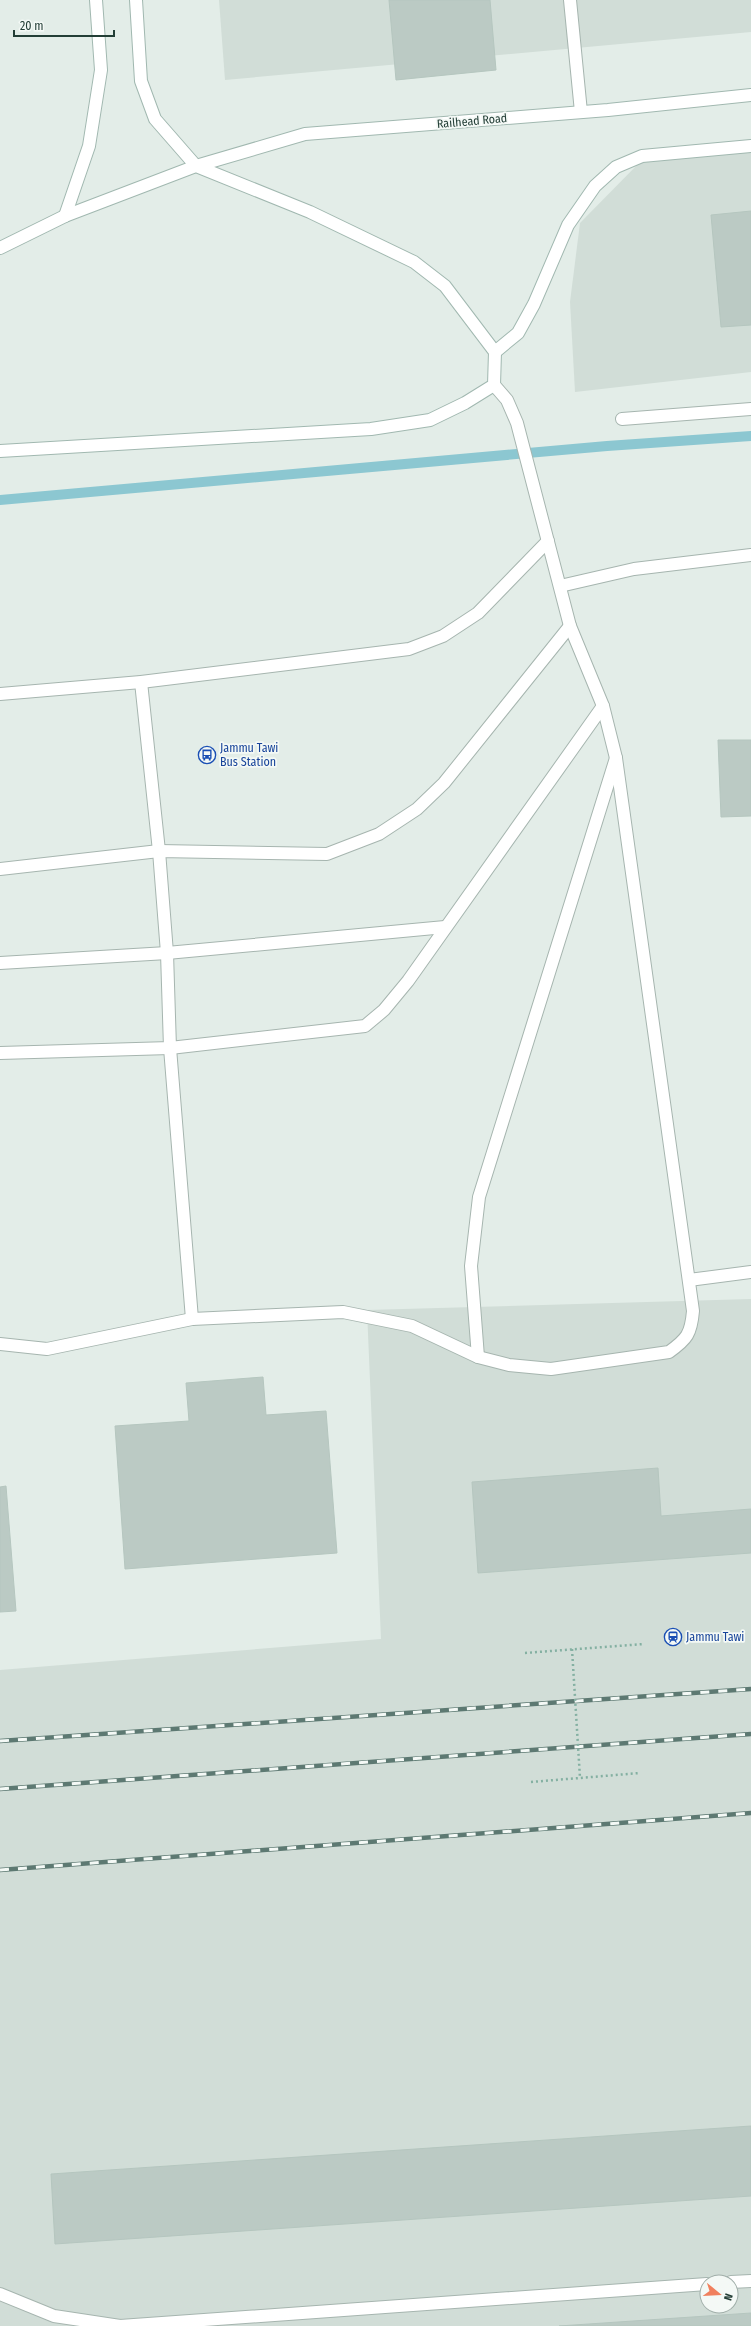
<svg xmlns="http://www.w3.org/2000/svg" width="751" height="2326" font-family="'Fira Sans Condensed',sans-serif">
	<rect width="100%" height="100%" fill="#e3ede8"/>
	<g fill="#d1ddd7" fill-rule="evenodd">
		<polygon points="219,0 751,0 751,32 225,80"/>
		<polygon points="751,144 751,372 575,392 570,302 580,223 644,158"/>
		<path d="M751,1299V2326H0V1670L381,1639L367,1310ZM707,2282H731V2306H707Z"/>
	</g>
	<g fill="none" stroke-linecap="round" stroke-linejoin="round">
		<polyline stroke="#8cc7d1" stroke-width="10" points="0,500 607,446 751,436"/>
	</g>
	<g fill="#bbcac4" stroke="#b5c6bf">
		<polygon points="389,0 490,0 496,70 396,80"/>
		<polygon points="751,211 751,325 721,327 711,215"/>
		<polygon points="718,740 751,740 751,816 721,817"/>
		<polygon points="263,1377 266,1415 326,1411 337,1553 125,1569 115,1426 189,1421 186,1383"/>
		<polygon points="658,1468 661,1516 751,1509 751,1553 478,1573 472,1482"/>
		<polygon points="6,1486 16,1611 0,1612 0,1487"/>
		<polygon points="751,2126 751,2196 55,2244 51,2174"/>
		<polygon points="751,2313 751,2326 559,2326"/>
	</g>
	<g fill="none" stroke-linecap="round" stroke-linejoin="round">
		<defs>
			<g id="service">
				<polyline points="570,0 581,112"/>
				<polyline points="622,419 751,409"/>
				<polyline points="141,682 159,851 167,953 170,1048 192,1319"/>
				<polyline points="0,694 141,682 409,649 443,636 478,613 548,541"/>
				<polyline points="0,869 159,851 327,854 379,834 417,809 444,783 570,626"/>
				<polyline points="0,963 167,953 445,927"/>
				<polyline points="0,1053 170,1048 365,1026 384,1010 408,981 603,706"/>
				<polyline points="478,1357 471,1266 479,1197 616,758"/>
				<polyline points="731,2282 751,2281"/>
				<polyline points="0,2294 54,2316 120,2326 707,2284"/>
			</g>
			<g id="minor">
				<polyline points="560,586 634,569 751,555"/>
				<polyline points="689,1280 751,1272"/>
				<path d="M0,1344L47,1349L192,1319L343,1312L412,1326L478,1357L509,1365L551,1369L669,1352C687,1339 691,1334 693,1311L616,758L603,706L570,626L517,423L507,400L494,385"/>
			</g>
			<g id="secondary">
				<polyline points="136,0 141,81 155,119 196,166 305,134 608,110 751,95"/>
				<polyline points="65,216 89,146 101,70 96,0"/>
				<polyline points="0,248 65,216 196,166 310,212 414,262 445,286 495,352 494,385 465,403 430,420 371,429 0,451"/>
				<polyline points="495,352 518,333 534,304 568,225 595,186 616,167 642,156 751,146"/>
			</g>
		</defs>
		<use href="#service" stroke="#a6b5af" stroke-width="14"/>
		<use href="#minor" stroke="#a6b5af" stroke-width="14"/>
		<use href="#secondary" stroke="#a1b8b0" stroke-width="14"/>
		<g stroke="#84b0a2" stroke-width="2.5" stroke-dasharray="2 3" stroke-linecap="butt">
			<polyline points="525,1653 644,1644"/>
			<polyline points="531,1782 640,1773"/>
		</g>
		<use href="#service" stroke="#fff" stroke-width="12"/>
		<use href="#minor" stroke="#fff" stroke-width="12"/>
		<use href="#secondary" stroke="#fff" stroke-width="12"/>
		<defs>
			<g id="rail">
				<polyline points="0,1741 751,1689"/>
				<polyline points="0,1789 751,1734"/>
				<polyline points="0,1870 751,1813"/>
			</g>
		</defs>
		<use href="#rail" stroke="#5d7972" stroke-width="4.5"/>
		<use href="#rail" stroke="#f4f9f6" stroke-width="3" stroke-dasharray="9" stroke-linecap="butt"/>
		<polyline stroke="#84b0a2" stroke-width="2.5" stroke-dasharray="2 3" stroke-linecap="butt" points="572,1649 580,1778"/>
	</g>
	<defs>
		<symbol id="bus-ring" viewBox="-11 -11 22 22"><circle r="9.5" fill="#f4f9f6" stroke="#1a4fb4" stroke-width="1.5"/><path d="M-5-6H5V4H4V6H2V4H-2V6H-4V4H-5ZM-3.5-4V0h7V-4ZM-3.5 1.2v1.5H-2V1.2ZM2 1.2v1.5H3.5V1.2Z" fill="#1a4fb4"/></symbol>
		<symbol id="station-ring" viewBox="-11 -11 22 22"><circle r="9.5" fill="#f4f9f6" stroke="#1a4fb4" stroke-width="1.5"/><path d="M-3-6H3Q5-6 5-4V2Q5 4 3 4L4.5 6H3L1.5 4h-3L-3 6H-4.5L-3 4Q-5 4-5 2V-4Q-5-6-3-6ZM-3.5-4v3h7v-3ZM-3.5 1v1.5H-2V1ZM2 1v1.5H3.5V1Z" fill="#1a4fb4"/></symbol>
	</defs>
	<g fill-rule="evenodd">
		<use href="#bus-ring" x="197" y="745" width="20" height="20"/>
		<use href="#station-ring" x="663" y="1627" width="20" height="20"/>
	</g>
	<g text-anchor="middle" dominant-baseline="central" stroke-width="3.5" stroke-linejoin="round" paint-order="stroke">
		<g font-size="12" fill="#233e36" stroke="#f4f9f6">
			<text transform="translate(472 121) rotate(-5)">Railhead Road</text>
		</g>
		<g font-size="12" fill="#164399" stroke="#f4f9f6" text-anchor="start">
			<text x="220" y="748">Jammu Tawi<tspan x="220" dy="14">Bus Station</tspan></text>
			<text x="686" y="1637">Jammu Tawi</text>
		</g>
	</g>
	<g transform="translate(719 2294) rotate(108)"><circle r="19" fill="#f4f9f6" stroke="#a0aea9"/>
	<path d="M0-3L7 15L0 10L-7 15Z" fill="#f0805e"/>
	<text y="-6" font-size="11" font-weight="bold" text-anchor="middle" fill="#233e36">N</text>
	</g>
	<path d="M14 30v6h100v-6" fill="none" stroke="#233e36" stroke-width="2"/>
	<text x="20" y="30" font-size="12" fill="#233e36" stroke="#f4f9f6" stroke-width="3" paint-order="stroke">20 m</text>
</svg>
